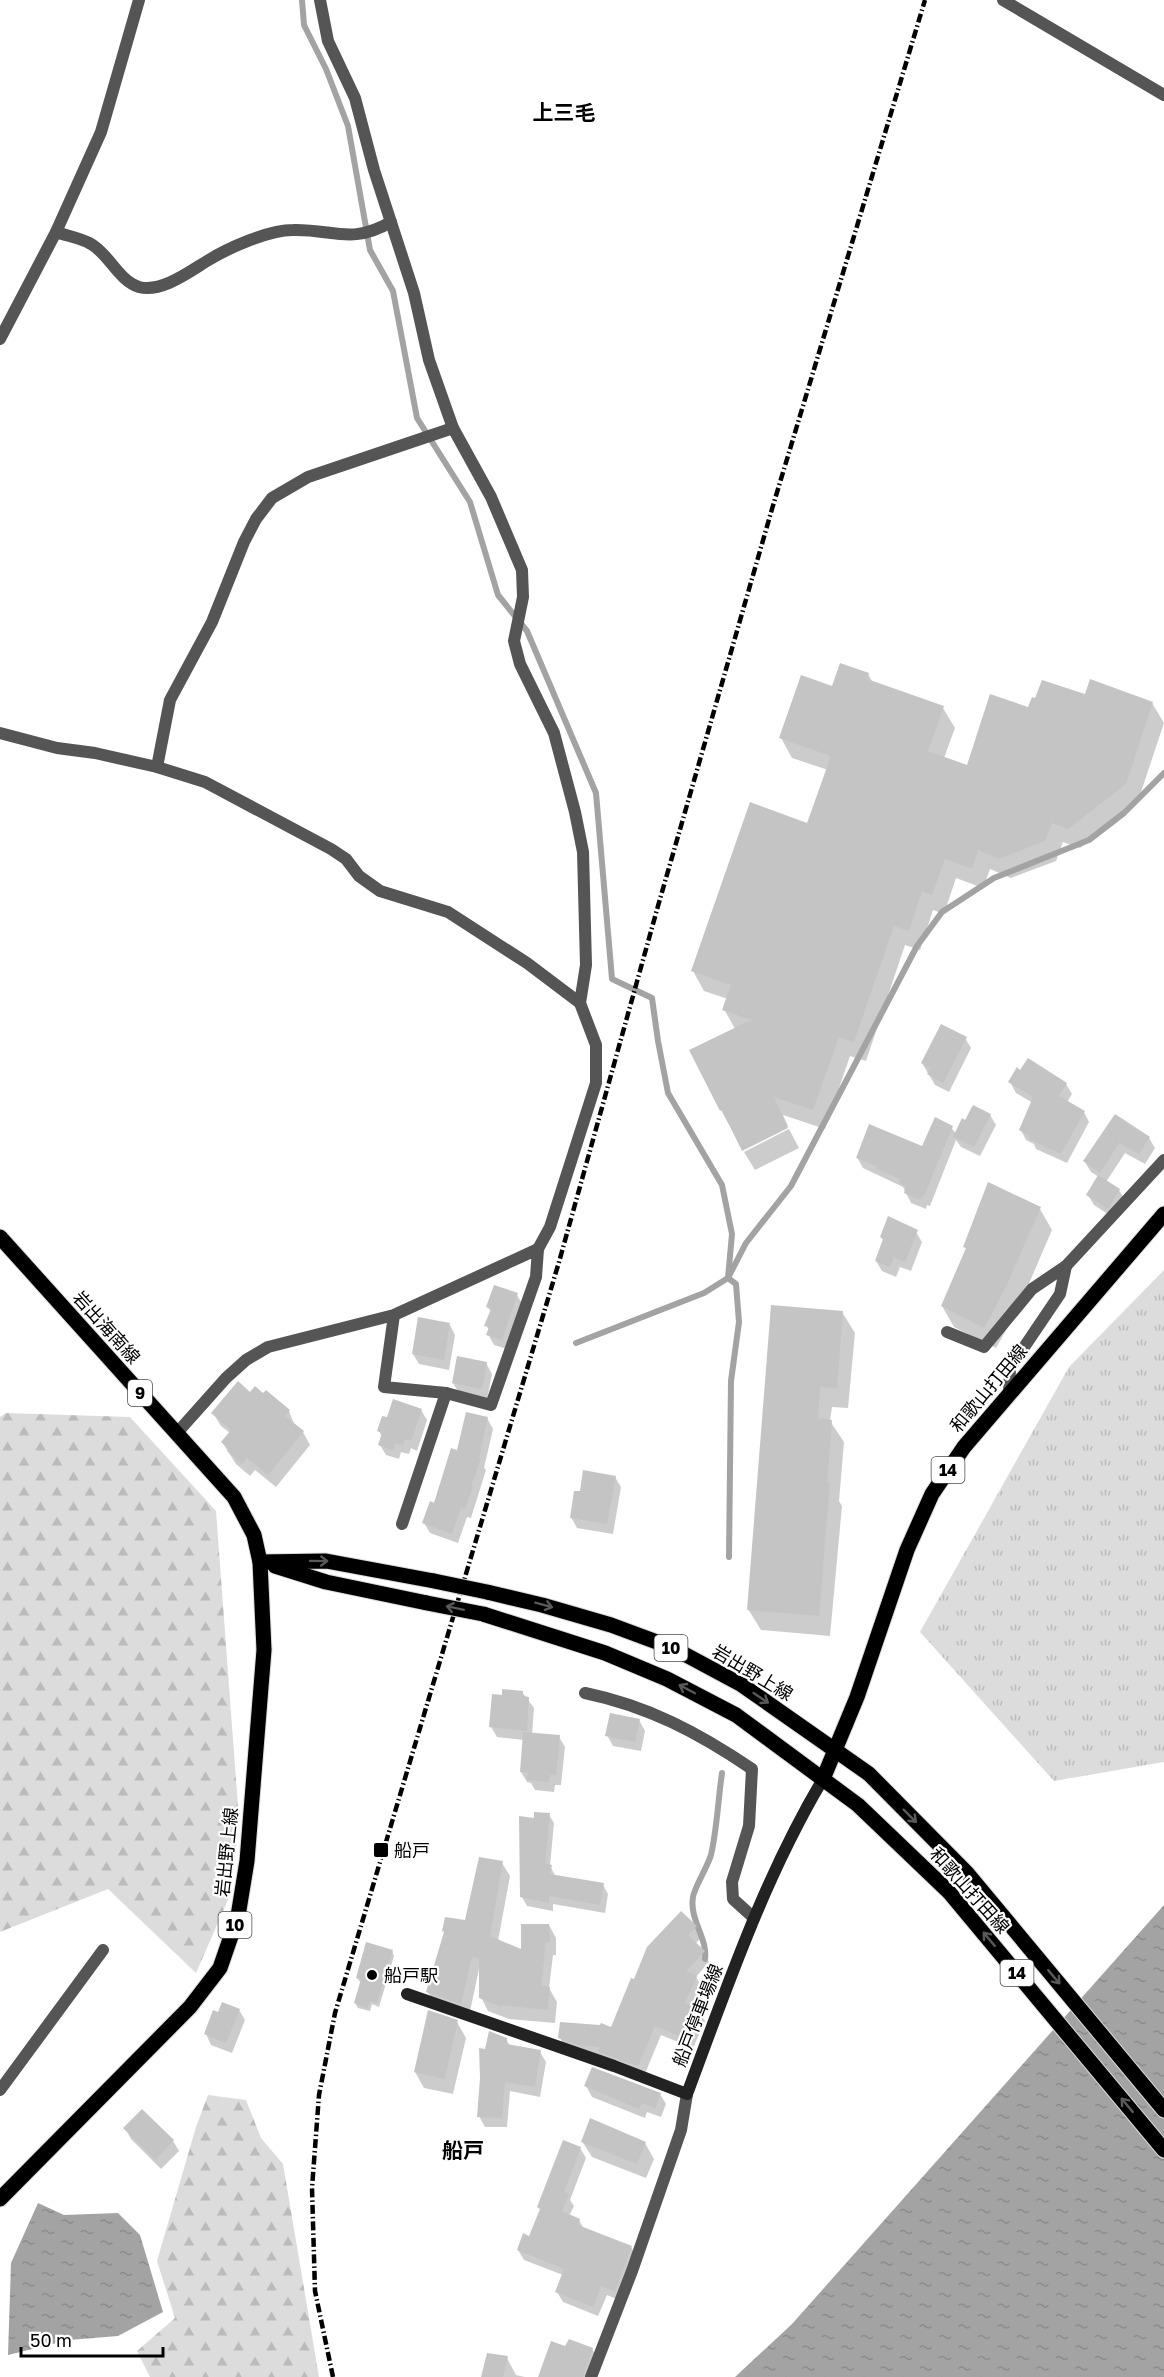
<svg xmlns="http://www.w3.org/2000/svg" width="1164" height="2377" font-family="'Golos Text','Noto Sans JP',sans-serif">
	<defs>
		<pattern id="grass-tufts" width="24" height="20" patternUnits="userSpaceOnUse" patternTransform="scale(1.5)"><rect width="24" height="20" fill="#dcdcdc"/><path d="M3 7l-1-3M5 7V3M7 7l1-3M15 17l-1-3M17 17v-4M19 17l1-3" fill="none" stroke="#bbb"/></pattern>
		<pattern id="forest-firs" width="22" height="20" patternUnits="userSpaceOnUse" patternTransform="scale(1.5)"><rect width="22" height="20" fill="#dcdcdc"/><path d="M5 1l3.5 6h-7zM16 11l3.5 6h-7z" fill="#bbb"/></pattern>
		<pattern id="water-ripples" width="26" height="14" patternUnits="userSpaceOnUse" patternTransform="scale(1.5)"><rect width="26" height="14" fill="#a3a3a3"/><path d="M2 4q2-2 4 0t4 0M15 11q2-2 4 0t4 0" fill="none" stroke="#8b8b8b"/></pattern>
	</defs>
	<rect width="100%" height="100%" fill="#fff"/>
	<polygon fill="url(#grass-tufts)" points="1164,1270 1164,1762 1054,1781 920,1632 1069,1367"/>
	<g fill="url(#forest-firs)">
		<polygon points="6,1413 130,1417 216,1511 239,1820 231,1893 196,1973 108,1889 0,1932 0,1417"/>
		<polygon points="208,2095 246,2100 261,2138 283,2164 319,2377 150,2377 137,2351 175,2318 157,2261 196,2127"/>
	</g>
	<g fill="url(#water-ripples)">
		<polygon points="1164,1905 1164,2377 735,2377 792,2324"/>
		<polygon points="38,2203 64,2215 118,2213 140,2235 163,2312 118,2336 69,2340 8,2355 11,2263"/>
	</g>
	<g fill="#0003">
		<polygon points="868,674 873,683 943,708 955,728 944,758 968,767 1029,709 1086,696 1152,703 1164,723 1137,804 1080,848 1063,842 1056,861 1011,878 990,869 983,888 956,878 944,914 933,910 920,950 905,945 866,1061 850,1056 825,1129 783,1115 788,1126 742,1149 721,1110 735,1029 724,1009 728,999 704,991 693,971 808,825 828,770 792,758 781,738 833,688"/>
		<polygon points="965,1038 971,1048 949,1092 935,1085 922,1063"/>
		<polygon points="1010,1082 1066,1084 1072,1094 1067,1102 1084,1112 1089,1122 1067,1163 1036,1149 1034,1144 1026,1140 1021,1130 1033,1103 1016,1093"/>
		<polygon points="990,1115 996,1125 980,1156 961,1147 956,1140 930,1206 927,1205 926,1209 911,1203 903,1187 863,1168 857,1157 922,1147 951,1127 956,1134 966,1122"/>
		<polygon points="1116,1116 1149,1138 1155,1148 1145,1164 1125,1153 1106,1182 1119,1190 1125,1200 1114,1218 1094,1205 1088,1195 1099,1177 1091,1172 1085,1162"/>
		<polygon points="789,1129 799,1148 755,1170 744,1152"/>
		<polygon points="1040,1209 1052,1230 1018,1309 996,1348 954,1327 942,1306 967,1250 965,1247"/>
		<polygon points="916,1232 922,1242 911,1271 900,1267 896,1277 882,1271 876,1261 884,1241 881,1237"/>
		<polygon points="517,1295 523,1305 507,1349 494,1345 488,1334 489,1330 486,1325 491,1312 488,1307"/>
		<polygon points="842,1312 855,1333 848,1408 832,1407 830,1421 844,1442 839,1501 842,1506 830,1636 761,1630 748,1609"/>
		<polygon points="450,1325 455,1335 449,1370 419,1364 413,1354"/>
		<polygon points="486,1363 492,1374 487,1399 459,1393 453,1383"/>
		<polygon points="251,1394 289,1411 295,1426 303,1432 310,1445 276,1487 255,1470 250,1476 236,1464 222,1442 230,1433 221,1426 213,1413"/>
		<polygon points="421,1410 427,1420 417,1451 411,1448 409,1454 401,1452 399,1459 386,1455 380,1445 382,1437 379,1431"/>
		<polygon points="487,1418 493,1429 484,1468 486,1470 471,1518 467,1517 458,1543 430,1533 424,1523 458,1452"/>
		<polygon points="615,1477 621,1487 613,1534 577,1528 571,1517 581,1493"/>
		<polygon points="522,1692 534,1708 532,1735 559,1737 565,1747 561,1785 555,1785 554,1792 535,1790 531,1783 527,1782 521,1772 524,1740 497,1737 491,1727 503,1697"/>
		<polygon points="639,1720 645,1731 641,1751 613,1746 607,1735"/>
		<polygon points="549,1815 554,1823 550,1866 556,1877 603,1885 608,1894 605,1913 553,1904 553,1911 527,1906 522,1897 535,1819"/>
		<polygon points="502,1863 510,1876 498,1941 523,1951 549,1925 556,1938 556,1955 553,1955 549,1988 557,2002 555,2023 509,2019 488,2011 481,1997 479,1969 469,2016 435,2005 428,1992"/>
		<polygon points="696,1926 702,1937 695,1944 704,1952 709,1962 696,1977 702,1987 693,2008 699,2011 705,2021 693,2048 661,2035 644,2076 566,2048 560,2038 612,2029 635,1981"/>
		<polygon points="392,1951 394,1956 379,2007 372,2004 370,2011 358,2008 355,2003 361,1983 357,1978"/>
		<polygon points="239,2010 245,2020 232,2053 211,2045 206,2034 219,2014"/>
		<polygon points="457,2022 466,2038 453,2094 424,2088 415,2072"/>
		<polygon points="506,2039 510,2046 540,2052 546,2062 540,2097 510,2091 507,2127 485,2127 479,2116 486,2050"/>
		<polygon points="586,2086 660,2094 666,2104 661,2117 647,2112 645,2118 592,2097"/>
		<polygon points="142,2111 173,2141 179,2151 161,2169 131,2139 125,2128"/>
		<polygon points="582,2141 645,2143 654,2159 646,2178 592,2157"/>
		<polygon points="580,2148 586,2158 570,2200 574,2206 569,2216 579,2220 584,2229 631,2247 637,2258 621,2301 607,2295 598,2316 563,2302 557,2292 563,2275 524,2260 518,2250 530,2238 541,2211 539,2207"/>
		<polygon points="566,2348 592,2349 602,2365 597,2377 540,2377"/>
		<polygon points="507,2358 516,2375 525,2377 483,2377"/>
	</g>
	<g fill="none" stroke-linecap="round" stroke-linejoin="round">
		<g stroke="#a3a3a3" stroke-width="6">
			<polyline points="302,0 304,25 326,69 348,126 370,250 393,291 417,418 470,502 498,595 527,631 596,793 612,979 652,998 658,1041 668,1093 722,1185 732,1234 728,1278"/>
			<polyline points="728,1278 736,1284 739,1322 731,1381 729,1557"/>
			<polyline points="576,1343 704,1293 728,1278 746,1243 791,1186 917,946 942,912 994,878 1089,840 1124,813 1164,773"/>
			<path d="M705,1959C708,1939 689,1919 693,1897C694,1888 707,1868 711,1855C717,1829 718,1800 722,1773"/>
		</g>
	</g>
	<g fill="#c4c4c4">
		<polygon points="840,663 869,673 867,679 944,706 928,751 967,765 990,694 1028,707 1032,697 1035,698 1042,680 1085,694 1090,679 1153,702 1126,784 1068,829 1052,823 1045,841 999,859 978,850 972,869 945,859 932,895 922,891 909,931 894,926 854,1042 839,1037 813,1110 774,1097 788,1128 742,1151 722,1110 720,1111 689,1050 751,1020 722,1010 731,985 691,971 750,802 807,823 831,756 779,738 801,675 832,686"/>
		<polygon points="941,1024 967,1037 943,1083 927,1074 930,1068 921,1063"/>
		<polygon points="1028,1058 1067,1083 1059,1096 1085,1111 1061,1154 1029,1139 1030,1136 1019,1130 1033,1097 1008,1082 1017,1067 1020,1070"/>
		<polygon points="973,1105 991,1114 974,1147 953,1137 962,1118 965,1120"/>
		<polygon points="1115,1114 1150,1137 1139,1154 1119,1143 1100,1173 1083,1161"/>
		<polygon points="935,1117 953,1126 924,1196 922,1195 920,1200 904,1193 906,1186 899,1183 900,1179 876,1169 877,1166 856,1158 869,1124 922,1146"/>
		<polygon points="1098,1175 1120,1189 1108,1209 1086,1195"/>
		<polygon points="988,1182 1041,1207 1006,1287 984,1328 941,1306 966,1248 963,1247"/>
		<polygon points="888,1216 918,1230 905,1262 894,1257 890,1267 875,1261 883,1239 880,1237"/>
		<polygon points="494,1285 518,1293 502,1340 486,1335 489,1327 484,1326 491,1309 486,1307"/>
		<polygon points="771,1305 843,1311 837,1388 820,1387 818,1418 832,1420 827,1483 830,1483 819,1616 747,1610"/>
		<polygon points="418,1317 450,1323 444,1360 412,1354"/>
		<polygon points="457,1356 487,1362 482,1389 452,1383"/>
		<polygon points="238,1381 250,1392 255,1386 263,1393 266,1390 290,1410 285,1416 304,1431 268,1475 247,1458 242,1464 227,1451 229,1449 221,1442 231,1430 211,1413"/>
		<polygon points="393,1399 422,1409 411,1441 405,1439 403,1445 395,1443 393,1450 378,1445 382,1433 377,1431 382,1416 387,1417"/>
		<polygon points="466,1412 488,1417 479,1458 481,1459 471,1486 473,1487 465,1509 461,1507 452,1534 422,1523 430,1501 434,1503 451,1448 457,1450"/>
		<polygon points="583,1470 616,1476 607,1524 570,1518 574,1491 580,1491"/>
		<polygon points="502,1689 523,1691 523,1696 529,1697 527,1731 489,1727 492,1694 502,1695"/>
		<polygon points="610,1713 640,1719 635,1742 605,1736"/>
		<polygon points="523,1732 560,1735 556,1775 550,1775 549,1782 527,1780 528,1773 520,1772"/>
		<polygon points="534,1812 550,1813 545,1863 552,1865 550,1874 604,1883 600,1905 549,1896 549,1903 520,1897 519,1816 534,1818"/>
		<polygon points="479,1857 503,1861 490,1936 521,1949 521,1924 549,1924 550,1942 546,1942 541,1986 550,1987 548,2010 502,2005 501,2007 479,1998 479,1958 472,1957 461,2004 426,1992 444,1932 442,1931 445,1917 465,1920"/>
		<polygon points="681,1911 697,1926 688,1935 705,1951 686,1971 697,1976 685,2003 700,2009 687,2039 655,2026 638,2066 598,2052 600,2047 581,2046 558,2038 560,2022 600,2025 601,2023 611,2027 631,1978 634,1979 647,1947"/>
		<polygon points="366,1942 393,1950 377,2003 370,2001 367,2008 354,2003 361,1979 356,1978"/>
		<polygon points="222,2002 240,2009 226,2043 204,2034 213,2010 218,2012"/>
		<polygon points="428,2010 458,2020 445,2079 414,2072"/>
		<polygon points="489,2031 507,2038 507,2044 541,2050 535,2087 505,2082 502,2118 477,2117 480,2078 479,2048 485,2049"/>
		<polygon points="592,2067 661,2093 655,2108 642,2103 639,2109 584,2086"/>
		<polygon points="142,2109 174,2140 155,2160 123,2128"/>
		<polygon points="590,2118 646,2142 637,2164 581,2142"/>
		<polygon points="563,2140 581,2147 564,2192 569,2194 562,2211 580,2219 578,2225 632,2246 615,2292 601,2286 593,2307 555,2292 564,2269 517,2250 523,2233 529,2236 540,2209 537,2207"/>
		<polygon points="569,2339 593,2348 583,2377 538,2377 551,2341 565,2346"/>
		<polygon points="487,2353 508,2356 503,2377 481,2377"/>
	</g>
	<g fill="none" stroke-linecap="round" stroke-linejoin="round">
		<defs>
			<g id="primary">
				<polyline points="0,1237 234,1497 254,1535 260,1562 264,1650 247,1861 238,1916 220,1968 190,2007 0,2199"/>
				<polyline points="260,1562 326,1561 434,1581"/>
				<polyline points="275,1566 326,1582 427,1603"/>
				<polyline points="487,1592 542,1605 611,1625 673,1648 742,1685 869,1774 967,1873 1164,2110"/>
				<polyline points="483,1614 605,1653 667,1679 736,1715 858,1805 949,1892 1164,2150"/>
				<polyline points="823,1779 857,1697 907,1550 932,1494 964,1447 1164,1214"/>
			</g>
		</defs>
		<use href="#primary" stroke="#dbdbdb" stroke-width="17"/>
		<g stroke="#555" stroke-width="12">
			<polyline points="320,0 328,41 355,98 374,170 414,293 429,360 453,428 491,497 522,570 523,597 514,641 520,664 554,733 575,812 583,852 586,965 580,1003 596,1045 596,1083 550,1227 538,1249"/>
			<polyline points="1003,0 1164,95"/>
			<path d="M56,232C67,236 81,238 91,244C109,254 118,280 139,287C161,293 189,272 207,261C228,248 268,230 293,230C334,229 351,245 391,222"/>
			<polyline points="0,339 56,232 101,132 139,0"/>
			<polyline points="0,733 57,748 95,753 157,767 205,782 331,849 346,859 359,876 380,891 448,912 527,963 580,1003"/>
			<polyline points="157,767 170,700 212,622 244,542 256,519 272,498 308,477 453,428"/>
			<polyline points="1066,1266 1164,1160"/>
			<polyline points="947,1332 984,1347 1032,1289 1066,1266 1060,1294 1010,1368 1009,1393"/>
			<polyline points="176,1434 226,1378 246,1360 268,1347 394,1315 538,1249 536,1277 491,1405 446,1393 384,1387 394,1315"/>
			<polyline points="402,1524 446,1393"/>
			<path d="M585,1693C648,1706 699,1733 752,1769L749,1826L732,1882L733,1899L754,1918"/>
			<polyline points="0,2090 103,1950"/>
			<polyline points="591,2377 632,2271 681,2130 687,2094"/>
		</g>
		<path stroke="#222" stroke-width="12" d="M407,1994L614,2066L687,2094C727,1987 764,1878 823,1779"/>
		<use href="#primary" stroke="#000" stroke-width="15"/>
		<polyline stroke="#000" stroke-width="4.5" stroke-dasharray="9 3 1.5 3" stroke-linecap="butt" points="333,2377 315,2291 312,2188 319,2095 335,2013 559,1262 658,906 772,509 925,0"/>
		<defs>
			<g id="primary-bridge">
				<polyline points="434,1581 487,1592"/>
				<polyline points="427,1603 483,1614"/>
			</g>
		</defs>
		<use href="#primary-bridge" stroke="#dbdbdb" stroke-width="17" stroke-linecap="butt"/>
		<use href="#primary-bridge" stroke="#000" stroke-width="15"/>
	</g>
	<defs><path id="oneway-shaft" d="M-6 0H5M1.5-3L5.5 0L1.5 3" fill="none" stroke-width="1.6" stroke-linecap="round" stroke-linejoin="round" transform="scale(1.5)"/></defs>
	<g stroke="#595959">
		<use href="#oneway-shaft" transform="translate(319 1561) rotate(1)"/>
		<use href="#oneway-shaft" transform="translate(544 1605) rotate(15)"/>
		<use href="#oneway-shaft" transform="translate(455 1608) rotate(-168)"/>
		<use href="#oneway-shaft" transform="translate(687 1689) rotate(-152)"/>
		<use href="#oneway-shaft" transform="translate(761 1698) rotate(34)"/>
		<use href="#oneway-shaft" transform="translate(910 1816) rotate(45)"/>
		<use href="#oneway-shaft" transform="translate(989 1939) rotate(-130)"/>
		<use href="#oneway-shaft" transform="translate(1054 1977) rotate(50)"/>
		<use href="#oneway-shaft" transform="translate(1127 2105) rotate(-130)"/>
	</g>
	<g fill="#000" stroke="#fff" stroke-width="2">
		<rect x="373" y="1842" width="16" height="16" rx="3"/>
		<circle cx="372" cy="1975" r="6"/>
	</g>
	<g text-anchor="middle" dominant-baseline="central" stroke-width="4.5" stroke-linejoin="round" paint-order="stroke">
		<g fill="#fff" stroke="#4c4c4c" stroke-width="1.5">
			<rect x="128" y="1380" width="24" height="26" rx="4.5"/>
			<rect x="931.5" y="1457" width="33" height="26" rx="4.5"/>
			<rect x="654.5" y="1635" width="33" height="26" rx="4.5"/>
			<rect x="218.5" y="1912" width="33" height="26" rx="4.5"/>
			<rect x="1000.5" y="1960" width="33" height="26" rx="4.5"/>
		</g>
		<g font-size="16" font-weight="bold" fill="#000">
			<text x="140" y="1393">9</text>
			<text x="948" y="1470">14</text>
			<text x="671" y="1648">10</text>
			<text x="235" y="1925">10</text>
			<text x="1017" y="1973">14</text>
		</g>
		<g font-size="18" fill="#000" stroke="#fff">
			<text transform="translate(107 1327) rotate(48)">岩出海南線</text>
			<text transform="translate(988 1388) rotate(-50)">和歌山打田線</text>
			<text transform="translate(753 1672) rotate(31)">岩出野上線</text>
			<text transform="translate(226 1852) rotate(-84)">岩出野上線</text>
			<text transform="translate(970 1890) rotate(48)">和歌山打田線</text>
			<text transform="translate(697 2015) rotate(-69)">船戸停車場線</text>
		</g>
		<g font-size="18" fill="#000" stroke="#fff" text-anchor="start">
			<text x="394" y="1850">船戸</text>
			<text x="384" y="1975">船戸駅</text>
		</g>
		<g font-size="21" font-weight="bold" fill="#000" stroke="#fff">
			<text x="564" y="112">上三毛</text>
			<text x="463" y="2150">船戸</text>
		</g>
	</g>
	<path d="M21 2347v9h142v-9" fill="none" stroke="#000000" stroke-width="3"/>
	<text x="30" y="2347" font-size="18" fill="#000000" stroke="#ffffff" stroke-width="4.5" paint-order="stroke">50 m</text>
</svg>
